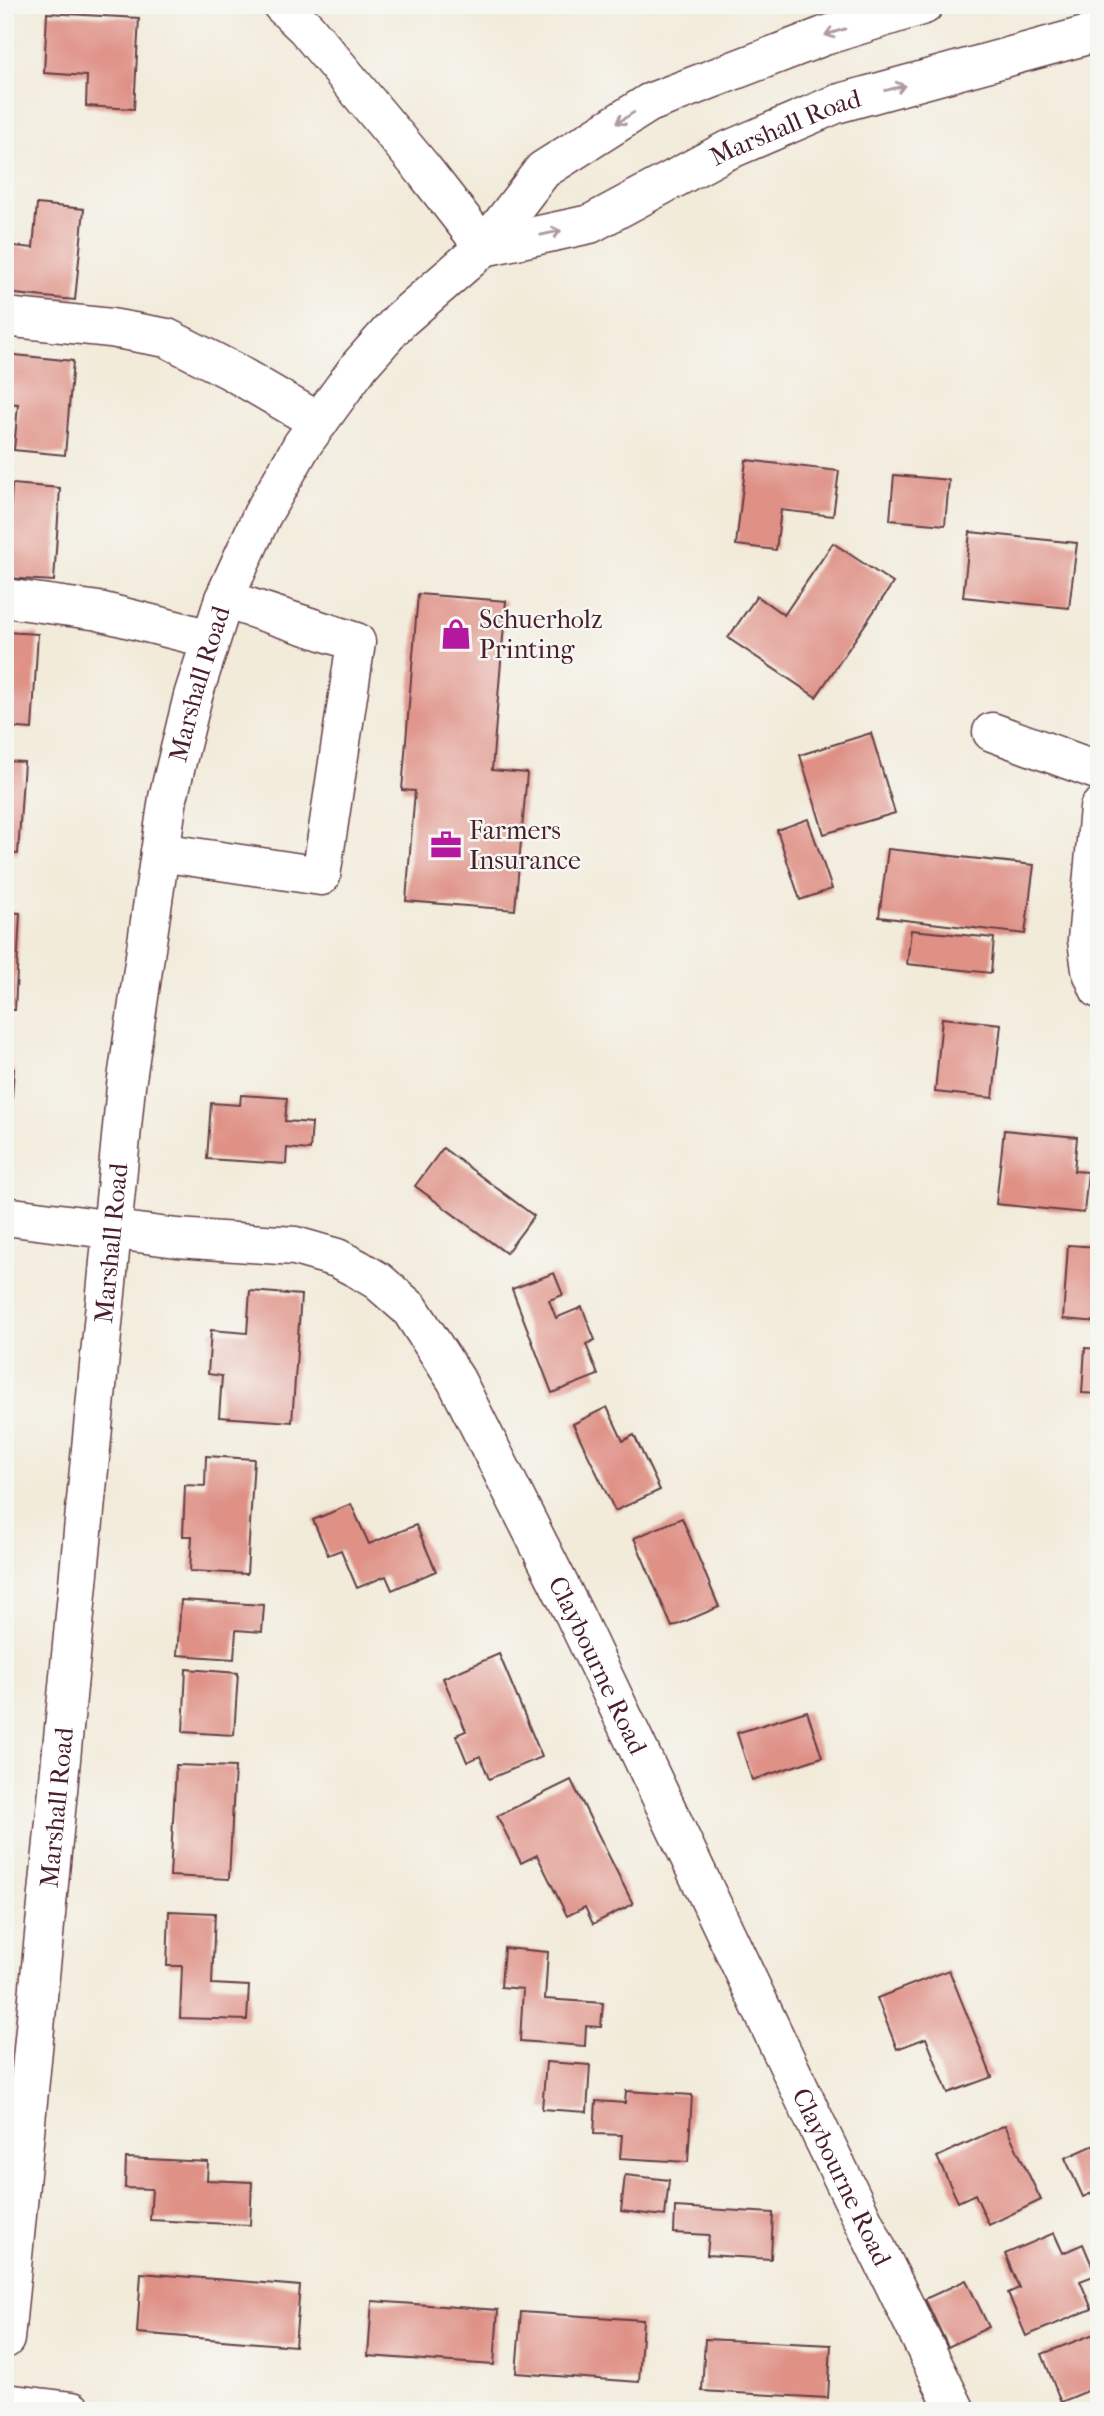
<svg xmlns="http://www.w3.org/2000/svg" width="1104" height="2416" font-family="'IM FELL French Canon',serif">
	<rect width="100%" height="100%" fill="#f6f6f2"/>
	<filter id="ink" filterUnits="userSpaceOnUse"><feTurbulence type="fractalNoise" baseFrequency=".0143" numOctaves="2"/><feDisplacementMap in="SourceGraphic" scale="14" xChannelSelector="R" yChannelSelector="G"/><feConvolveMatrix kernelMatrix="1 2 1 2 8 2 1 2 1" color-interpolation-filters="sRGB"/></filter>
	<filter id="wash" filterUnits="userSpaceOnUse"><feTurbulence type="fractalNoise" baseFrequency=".00686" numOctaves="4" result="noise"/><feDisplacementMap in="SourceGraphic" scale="28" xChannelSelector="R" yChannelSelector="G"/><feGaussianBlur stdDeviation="1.57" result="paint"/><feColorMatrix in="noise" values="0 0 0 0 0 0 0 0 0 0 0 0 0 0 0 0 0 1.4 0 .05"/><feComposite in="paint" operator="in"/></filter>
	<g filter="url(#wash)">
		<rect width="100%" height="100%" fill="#f2ebda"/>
		<g id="blocks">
			<g fill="#df9186">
				<polygon points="47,13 139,18 134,109 86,106 87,76 44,73"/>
				<polygon points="37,204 84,209 75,300 5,293 5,245 33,248"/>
				<polygon points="5,354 73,361 65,455 14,450 18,404 5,403"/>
				<polygon points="746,460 839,471 833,516 781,510 776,550 736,545"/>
				<polygon points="894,475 949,480 945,525 890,520"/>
				<polygon points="12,484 60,488 54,581 5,578 5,528 9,529"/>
				<polygon points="970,532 1077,543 1069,608 963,597"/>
				<polygon points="833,543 893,583 816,697 728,638 757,596 784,615"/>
				<polygon points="418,594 506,601 492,770 527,773 515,910 406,901 415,791 402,790"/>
				<polygon points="5,632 38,634 32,729 5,727"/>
				<polygon points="871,733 895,813 824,834 800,755"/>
				<polygon points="5,761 24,762 18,854 5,853"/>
				<polygon points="808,819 832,889 800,900 777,830"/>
				<polygon points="888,849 1034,865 1025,934 879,917"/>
				<polygon points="5,912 20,913 15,1010 5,1010"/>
				<polygon points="911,930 994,938 991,973 907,964"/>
				<polygon points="942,1018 1001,1024 993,1098 935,1092"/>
				<polygon points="5,1068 14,1069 10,1124 5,1124"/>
				<polygon points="241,1095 287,1098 285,1121 312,1123 310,1150 287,1148 286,1164 207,1159 211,1103 240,1105"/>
				<polygon points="1004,1130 1077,1137 1074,1171 1088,1172 1084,1213 996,1204"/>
				<polygon points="443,1148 534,1216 506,1253 415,1186"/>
				<polygon points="1068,1245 1099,1247 1099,1322 1063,1319"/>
				<polygon points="554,1273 563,1295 549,1300 556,1318 582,1307 595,1340 586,1344 598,1375 552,1393 512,1289"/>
				<polygon points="250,1291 301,1295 292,1422 219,1417 222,1376 208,1374 211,1330 247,1333"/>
				<polygon points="1085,1348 1099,1349 1099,1394 1082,1393"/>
				<polygon points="607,1407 623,1441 634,1435 660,1490 615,1511 573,1424"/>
				<polygon points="206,1456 254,1459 247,1574 190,1571 192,1536 183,1536 185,1485 205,1486"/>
				<polygon points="351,1504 369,1544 416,1525 436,1571 392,1590 386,1576 357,1588 341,1550 328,1555 313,1520"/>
				<polygon points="682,1518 719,1607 672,1627 634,1538"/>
				<polygon points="181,1600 264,1605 262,1632 236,1630 234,1659 177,1655"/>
				<polygon points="499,1654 542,1757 489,1779 480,1756 467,1762 456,1735 466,1731 443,1678"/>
				<polygon points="186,1669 238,1673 234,1735 183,1732"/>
				<polygon points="807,1711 822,1757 752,1780 737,1733"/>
				<polygon points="176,1765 235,1767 229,1879 170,1876"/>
				<polygon points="571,1780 633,1904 593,1924 585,1907 567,1916 537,1855 521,1863 497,1816"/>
				<polygon points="169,1911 215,1913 212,1984 249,1986 247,2020 180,2018 182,1966 167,1966"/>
				<polygon points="504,1948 548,1952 545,1999 603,2003 601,2027 586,2026 585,2046 520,2041 523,1989 501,1987"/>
				<polygon points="949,1970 992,2077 948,2093 926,2038 897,2049 877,1998"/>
				<polygon points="546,2062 590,2065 587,2112 542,2109"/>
				<polygon points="626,2091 692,2095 688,2162 620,2158 622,2135 594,2134 596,2101 625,2103"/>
				<polygon points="1005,2125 1041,2200 989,2225 975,2194 958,2202 937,2157"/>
				<polygon points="1099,2143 1099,2190 1083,2197 1065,2158"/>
				<polygon points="126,2158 208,2162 207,2180 252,2182 250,2225 150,2220 152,2189 125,2188"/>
				<polygon points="625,2175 669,2180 665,2216 621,2211"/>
				<polygon points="675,2207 773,2213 771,2259 707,2255 709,2235 674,2233"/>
				<polygon points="1054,2233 1063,2253 1083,2244 1096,2275 1080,2281 1092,2309 1026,2336 1008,2293 1019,2288 1005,2254"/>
				<polygon points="141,2273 300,2286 295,2346 137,2333"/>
				<polygon points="966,2280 989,2327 948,2347 925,2299"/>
				<polygon points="372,2301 498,2310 494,2365 368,2356"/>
				<polygon points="521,2312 643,2320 639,2382 516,2373"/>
				<polygon points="1099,2332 1099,2397 1095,2388 1061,2402 1042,2354"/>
				<polygon points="705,2339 831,2345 828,2398 702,2391"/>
			</g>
		</g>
	</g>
	<g filter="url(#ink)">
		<use href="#blocks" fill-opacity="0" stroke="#633e45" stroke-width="2"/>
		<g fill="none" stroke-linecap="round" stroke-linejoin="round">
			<defs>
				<g id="minor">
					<polyline points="282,5 306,28 423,169 484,247"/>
					<path id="s1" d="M484,247L590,224L724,152L836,104L1099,32"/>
					<polyline points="5,317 111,328 167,338 230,370 319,422"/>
					<polyline points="5,598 99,611 211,639"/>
					<polyline points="992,732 1099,771"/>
					<polyline points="1099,808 1087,940 1091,970 1099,989"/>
					<polyline points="160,852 321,876 356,642 224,599"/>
					<path id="s2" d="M5,1216L177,1238L295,1246L337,1258L358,1269L378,1281L410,1309L456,1380L575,1616L822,2136L956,2411"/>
					<path id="s3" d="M5,2339L126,1086L168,798L193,696L224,599L262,515L302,445L360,365L400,320L484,247L543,170L649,103L824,36L924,5"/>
					<polyline points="5,2403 72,2411"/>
				</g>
			</defs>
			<use href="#minor" stroke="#633e45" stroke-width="41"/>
			<use href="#minor" stroke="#fff" stroke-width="38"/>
		</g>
		<defs><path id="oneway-shaft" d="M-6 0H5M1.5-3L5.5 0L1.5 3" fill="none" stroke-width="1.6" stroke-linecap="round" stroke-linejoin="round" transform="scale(1.75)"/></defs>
		<g stroke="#ae9aa0">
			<use href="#oneway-shaft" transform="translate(835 32) rotate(163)"/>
			<use href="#oneway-shaft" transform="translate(895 88) rotate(-15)"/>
			<use href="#oneway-shaft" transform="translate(625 118) rotate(148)"/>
			<use href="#oneway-shaft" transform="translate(551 233) rotate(-12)"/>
		</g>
	</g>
	<defs>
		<symbol id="shop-bare" viewBox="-9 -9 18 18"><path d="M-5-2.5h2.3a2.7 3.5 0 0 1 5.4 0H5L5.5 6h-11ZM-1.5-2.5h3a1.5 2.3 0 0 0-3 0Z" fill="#b5179e" stroke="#f6f6f2" stroke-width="2.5" paint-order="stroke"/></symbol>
		<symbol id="office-bare" viewBox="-9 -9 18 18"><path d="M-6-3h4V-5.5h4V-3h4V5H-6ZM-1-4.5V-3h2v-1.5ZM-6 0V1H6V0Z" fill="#b5179e" stroke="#f6f6f2" stroke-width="2.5" paint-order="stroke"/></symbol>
	</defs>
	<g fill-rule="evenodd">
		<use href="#shop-bare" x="434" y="612" width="44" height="44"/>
		<use href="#office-bare" x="424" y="823" width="44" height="44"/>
	</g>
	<g text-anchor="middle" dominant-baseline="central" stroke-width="5" stroke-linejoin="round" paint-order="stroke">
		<g font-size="26" fill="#4a1f2b" stroke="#f6f6f2">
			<text stroke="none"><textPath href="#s1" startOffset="327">Marshall Road</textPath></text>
			<text stroke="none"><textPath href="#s3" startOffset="1668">Marshall Road</textPath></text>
			<text stroke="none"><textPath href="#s3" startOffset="1101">Marshall Road</textPath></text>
			<text stroke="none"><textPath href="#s2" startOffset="828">Claybourne Road</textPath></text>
			<text stroke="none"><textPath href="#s3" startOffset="534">Marshall Road</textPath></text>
			<text stroke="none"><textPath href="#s2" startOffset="1395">Claybourne Road</textPath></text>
		</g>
		<g font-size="26" fill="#4a1f2b" stroke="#f6f6f2" text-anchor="start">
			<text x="479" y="619">Schuerholz<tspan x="479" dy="30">Printing</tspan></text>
			<text x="469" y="830">Farmers<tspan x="469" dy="30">Insurance</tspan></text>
		</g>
	</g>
	<rect width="1104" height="2416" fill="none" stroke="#f6f6f2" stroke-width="28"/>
</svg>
